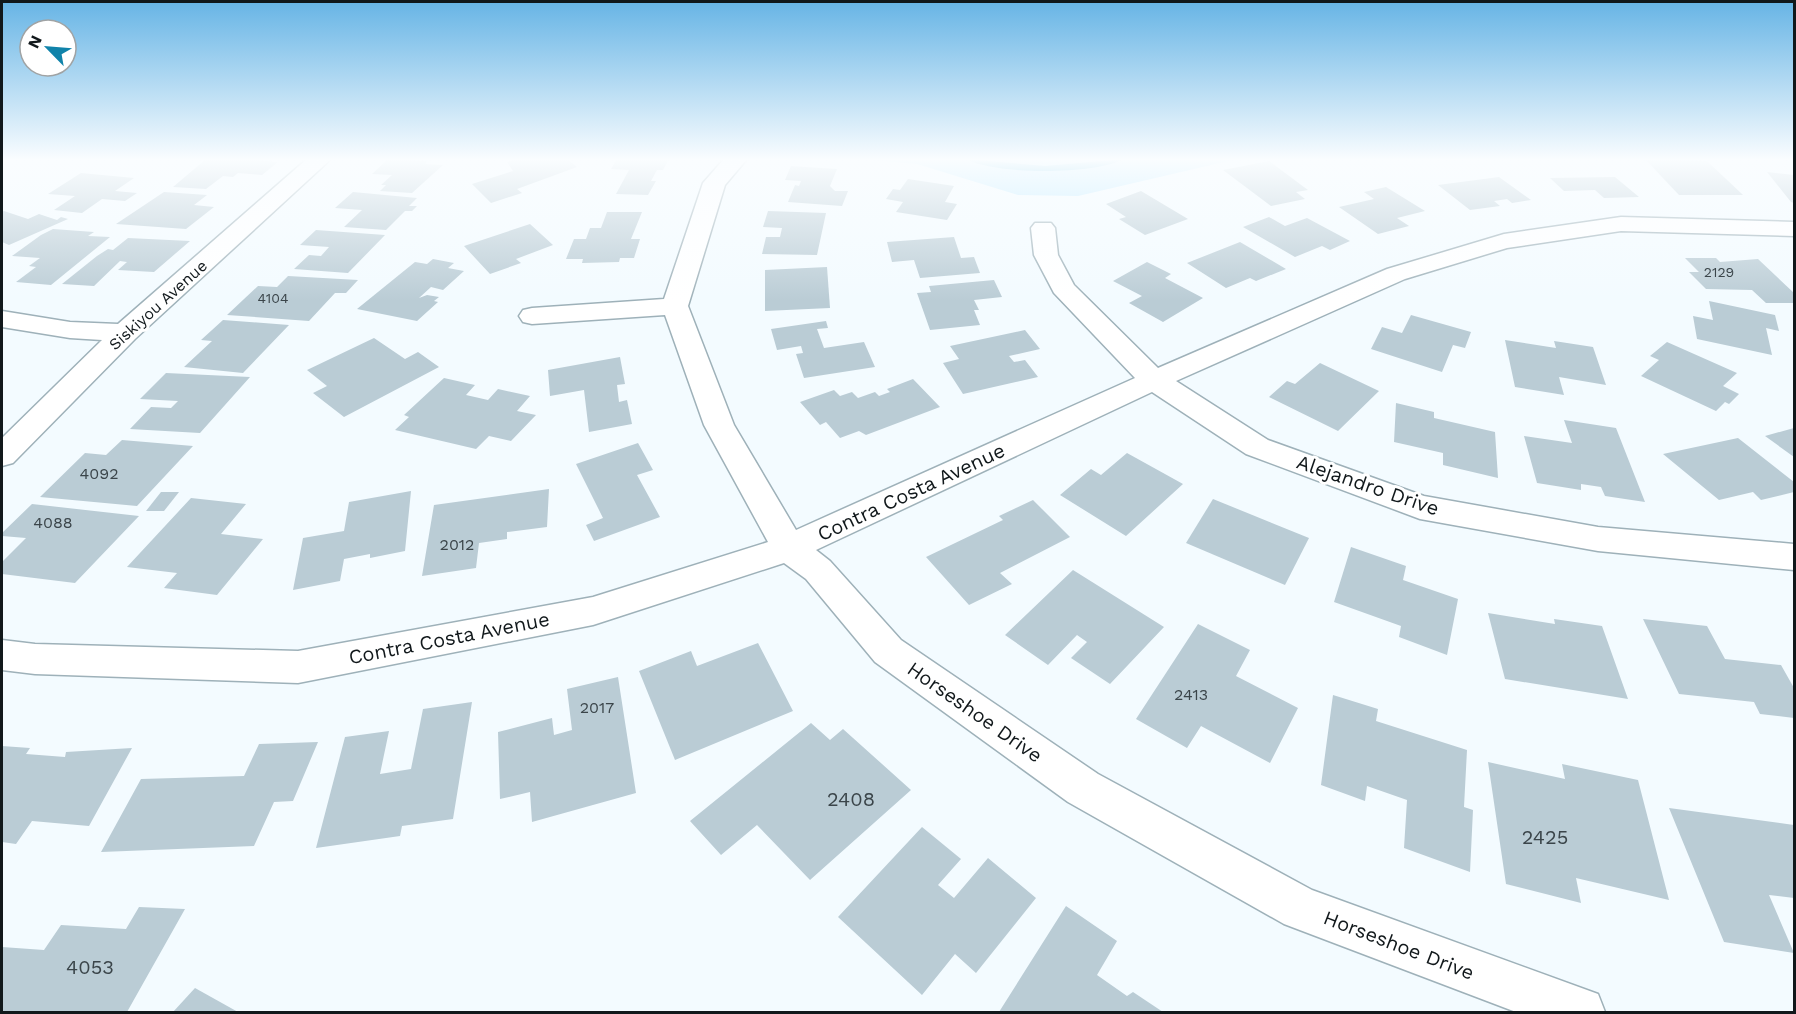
<svg xmlns="http://www.w3.org/2000/svg" width="1796" height="1014" font-family="'Work Sans',sans-serif">
	<rect width="100%" height="100%" fill="#f3fbff"/>
	<polygon fill="#b7e8ff" points="862,159 1237,159 1078,196 1018,195 917,164"/>
	<g fill="none" stroke-linecap="round" stroke-linejoin="round">
		<path fill="#44b5e1" fill-rule="evenodd" d="M966,159L1045,166L1124,159C1095,175 995,175 966,159Z"/>
	</g>
	<g fill="#baccd5">
		<polygon points="206,159 247,159 278,162 262,175 238,173 233,177 223,176 206,189 173,187"/>
		<polygon points="388,159 427,161 425,164 443,165 412,193 380,191 386,185 381,185 392,175 372,174"/>
		<polygon points="516,159 567,159 577,167 517,189 522,193 491,203 472,184 513,171 507,162"/>
		<polygon points="617,159 669,159 663,170 657,170 651,181 656,181 648,195 616,194 629,170 611,169"/>
		<polygon points="1645,159 1707,161 1743,195 1679,195"/>
		<polygon points="1269,161 1308,190 1296,192 1305,199 1271,206 1223,170"/>
		<polygon points="791,166 837,169 830,186 835,191 848,191 842,206 788,202 795,185 799,186 801,181 785,180"/>
		<polygon points="1767,172 1794,175 1794,203 1791,202"/>
		<polygon points="81,173 134,178 115,191 137,193 125,201 102,199 82,213 54,210 75,196 48,194"/>
		<polygon points="1499,177 1531,200 1512,203 1507,199 1494,201 1500,206 1470,210 1438,185"/>
		<polygon points="1615,177 1639,197 1604,198 1595,190 1564,191 1550,178"/>
		<polygon points="908,179 954,186 945,202 957,204 947,220 896,212 903,202 886,199 893,189 900,190"/>
		<polygon points="1386,187 1425,211 1397,218 1409,226 1378,234 1339,207 1374,199 1364,192"/>
		<polygon points="1141,191 1188,219 1145,235 1119,219 1126,217 1106,204"/>
		<polygon points="164,192 207,195 194,205 214,207 186,229 116,224"/>
		<polygon points="353,192 417,198 409,206 417,206 412,211 405,211 386,230 344,227 362,210 335,208"/>
		<polygon points="4,211 28,219 39,214 57,220 61,217 68,219 9,245 2,242 2,212"/>
		<polygon points="768,211 826,213 817,255 762,254 766,237 780,237 782,228 763,227"/>
		<polygon points="607,212 642,212 631,239 640,239 634,258 620,258 619,262 582,263 583,259 566,259 574,239 586,239 590,228 601,228"/>
		<polygon points="1269,217 1285,226 1307,218 1350,241 1330,250 1322,246 1295,257 1243,227"/>
		<polygon points="530,224 553,245 516,259 521,263 490,274 464,246"/>
		<polygon points="53,229 94,232 88,236 110,237 51,285 16,282 36,267 29,266 40,258 12,256 41,235"/>
		<polygon points="316,230 385,235 348,273 294,269 309,255 321,256 329,247 300,245"/>
		<polygon points="954,237 961,258 974,257 980,273 920,278 914,260 892,262 887,242"/>
		<polygon points="128,238 190,241 154,272 118,270 127,262 120,261 94,286 62,284 97,256 108,249 113,250"/>
		<polygon points="1240,242 1286,269 1256,281 1250,278 1226,288 1187,263"/>
		<polygon points="1685,258 1716,258 1720,262 1758,259 1794,293 1794,303 1766,303 1752,290 1706,289 1689,272 1699,272"/>
		<polygon points="433,259 454,263 448,268 464,271 443,290 431,287 419,298 427,295 439,297 434,301 438,302 417,321 357,309 415,262 427,264"/>
		<polygon points="1147,262 1171,274 1165,278 1203,298 1163,322 1129,303 1142,296 1113,281"/>
		<polygon points="827,267 830,308 765,311 765,270"/>
		<polygon points="288,276 358,280 346,293 335,293 309,321 227,315 258,286 277,287"/>
		<polygon points="994,280 1002,297 974,300 979,310 974,310 980,325 930,330 917,293 931,292 929,286"/>
		<polygon points="1709,301 1775,315 1779,331 1766,328 1772,355 1697,339 1693,316 1713,320"/>
		<polygon points="1411,315 1471,332 1465,348 1453,345 1442,372 1371,349 1382,327 1402,333"/>
		<polygon points="223,320 289,325 243,373 184,367 212,341 201,340"/>
		<polygon points="826,321 828,328 817,329 824,348 864,342 875,367 804,378 796,354 803,353 801,346 777,350 771,329"/>
		<polygon points="1025,330 1040,349 1009,356 1014,362 1025,360 1038,377 963,394 943,363 959,359 950,346"/>
		<polygon points="374,338 405,359 418,352 439,367 344,417 313,393 327,386 307,370"/>
		<polygon points="1505,340 1556,348 1554,341 1593,347 1606,385 1559,377 1564,395 1515,387"/>
		<polygon points="1667,342 1737,373 1723,386 1739,394 1729,404 1725,402 1716,411 1641,376 1659,360 1650,356"/>
		<polygon points="620,357 625,384 617,385 619,402 627,400 632,424 589,432 584,390 550,396 548,370"/>
		<polygon points="1320,363 1379,391 1338,431 1269,397 1287,381 1295,384"/>
		<polygon points="166,373 250,377 200,433 130,429 151,407 171,408 178,401 140,399"/>
		<polygon points="444,378 475,385 466,395 488,400 498,389 530,396 517,411 536,415 511,441 489,436 476,449 395,430 409,417 404,415"/>
		<polygon points="913,379 940,407 866,435 859,431 840,438 826,422 820,425 800,402 834,390 840,396 852,392 858,398 875,392 879,396 890,392 887,389"/>
		<polygon points="1396,403 1434,412 1434,418 1495,432 1498,478 1443,465 1443,453 1394,442"/>
		<polygon points="1564,420 1616,428 1645,502 1605,496 1601,487 1581,484 1581,490 1537,483 1524,436 1572,443"/>
		<polygon points="1794,428 1794,457 1765,436"/>
		<polygon points="1738,438 1794,482 1794,492 1761,500 1753,492 1719,500 1663,454"/>
		<polygon points="122,440 193,446 137,506 40,497 85,453 106,455"/>
		<polygon points="638,443 653,470 637,475 660,517 594,541 586,525 603,518 576,464"/>
		<polygon points="1127,453 1183,484 1126,536 1060,495 1091,469 1101,475"/>
		<polygon points="549,489 547,527 507,532 507,539 479,543 476,568 422,576 434,505"/>
		<polygon points="411,491 405,551 370,558 370,554 344,559 340,581 293,590 303,538 344,531 349,502"/>
		<polygon points="161,492 179,492 164,511 146,511"/>
		<polygon points="191,498 246,504 221,534 263,539 217,595 164,588 177,573 127,567"/>
		<polygon points="1213,499 1309,538 1285,585 1186,543"/>
		<polygon points="1033,500 1070,537 1000,573 1012,584 969,605 926,557 1003,520 999,516"/>
		<polygon points="32,504 139,516 75,583 2,574 2,562 26,538 2,536 2,533"/>
		<polygon points="1351,547 1406,566 1403,580 1458,599 1447,655 1399,637 1401,626 1334,602"/>
		<polygon points="1073,570 1164,627 1110,684 1071,658 1087,642 1077,635 1048,665 1005,635"/>
		<polygon points="1488,613 1555,624 1554,619 1602,626 1628,699 1505,679"/>
		<polygon points="1643,619 1707,626 1725,659 1781,665 1794,688 1794,718 1760,714 1754,702 1679,694"/>
		<polygon points="1198,624 1250,650 1236,676 1298,708 1270,763 1201,726 1187,748 1136,719"/>
		<polygon points="758,643 793,711 675,760 639,671 691,651 697,666"/>
		<polygon points="618,677 636,793 532,822 530,792 500,799 498,732 552,718 554,735 572,730 567,689"/>
		<polygon points="1333,695 1378,709 1376,721 1467,750 1464,807 1473,810 1470,872 1404,848 1407,800 1367,786 1365,801 1321,785"/>
		<polygon points="472,702 453,819 402,826 400,836 316,848 345,737 389,731 380,774 411,769 423,709"/>
		<polygon points="811,723 830,740 843,729 911,790 810,880 757,825 721,855 690,821"/>
		<polygon points="318,742 293,801 274,802 254,846 101,852 141,779 244,776 259,744"/>
		<polygon points="2,746 30,748 26,754 65,757 66,752 132,748 89,826 32,821 16,844 2,842"/>
		<polygon points="1488,762 1565,779 1562,764 1638,780 1669,900 1576,878 1581,903 1506,884"/>
		<polygon points="1669,808 1794,825 1794,898 1769,895 1794,953 1724,942"/>
		<polygon points="922,827 961,859 938,885 954,898 988,858 1036,898 976,973 955,954 922,995 838,917"/>
		<polygon points="1066,906 1117,941 1097,975 1127,996 1133,992 1163,1012 999,1012"/>
		<polygon points="139,907 185,909 127,1012 2,1012 2,947 44,950 61,925 126,929"/>
		<polygon points="195,988 238,1012 173,1012"/>
	</g>
	<g fill="none" stroke-linecap="round" stroke-linejoin="round">
		<defs>
			<g id="minor">
				<polygon points="307,159 331,159 135,339 13,463 2,466 2,438 102,340 70,338 2,327 2,311 70,322 118,324"/>
				<polygon points="724,159 747,159 725,185 688,306 734,425 796,530 1135,378 1054,293 1034,255 1031,228 1035,223 1051,223 1055,228 1058,255 1074,285 1158,368 1387,269 1504,234 1621,217 1794,222 1794,236 1621,231 1507,248 1405,279 1176,381 1268,440 1424,496 1598,527 1794,544 1794,570 1598,551 1420,519 1246,454 1152,392 816,550 830,561 901,640 1098,774 1312,890 1598,994 1605,1012 1516,1012 1284,924 1068,802 875,662 806,579 784,563 593,625 298,683 35,674 2,670 2,640 35,644 298,651 593,597 768,542 704,425 665,315 532,324 523,322 519,316 523,310 532,308 664,299 703,183"/>
			</g>
		</defs>
		<use href="#minor" stroke="#9eb1b9" stroke-width="3"/>
		<use href="#minor" fill="#fff" fill-rule="evenodd"/>
	</g>
	<linearGradient id="sky" x2="0" y2="1"><stop stop-color="#66b4e5"/><stop offset="0.53" stop-color="#fafdff"/><stop offset="1" stop-color="#fafdff" stop-opacity="0"/></linearGradient>
	<rect width="1796" height="301" fill="url(#sky)"/>
	<g text-anchor="middle" dominant-baseline="central" stroke-width="6" stroke-linejoin="round" paint-order="stroke">
		<g font-size="14" fill="#3b454a">
			<text x="1719" y="272">2129</text>
			<text x="273" y="298">4104</text>
		</g>
		<g font-size="16" fill="#11181b" stroke="#fff">
			<text transform="translate(158 305) rotate(-42)">Siskiyou Avenue</text>
		</g>
		<g font-size="16" fill="#3b454a">
			<text x="99" y="473">4092</text>
			<text x="53" y="522">4088</text>
			<text x="457" y="544">2012</text>
			<text x="1191" y="694">2413</text>
			<text x="597" y="707">2017</text>
		</g>
		<g font-size="20" fill="#11181b" stroke="#fff">
			<text transform="translate(1368 485) rotate(19)">Alejandro Drive</text>
			<text transform="translate(911 492) rotate(-25)">Contra Costa Avenue</text>
			<text transform="translate(449 638) rotate(-11)">Contra Costa Avenue</text>
			<text transform="translate(975 712) rotate(35)">Horseshoe Drive</text>
			<text transform="translate(1399 945) rotate(21)">Horseshoe Drive</text>
		</g>
		<g font-size="20" fill="#3b454a">
			<text x="851" y="799">2408</text>
			<text x="1545" y="837">2425</text>
			<text x="90" y="967">4053</text>
		</g>
	</g>
	<rect width="1796" height="1014" fill="none" stroke="#11181b" stroke-width="6"/>
	<g transform="translate(48 48) rotate(295)"><circle r="28" fill="#ffffff" stroke="#a0a3a4" stroke-width="1.5"/>
	<path d="M0-4.5L10 22L0 15L-10 22Z" fill="#1083aa"/>
	<text y="-9" font-size="16" font-weight="bold" text-anchor="middle" fill="#11181b">N</text>
	</g>
</svg>
